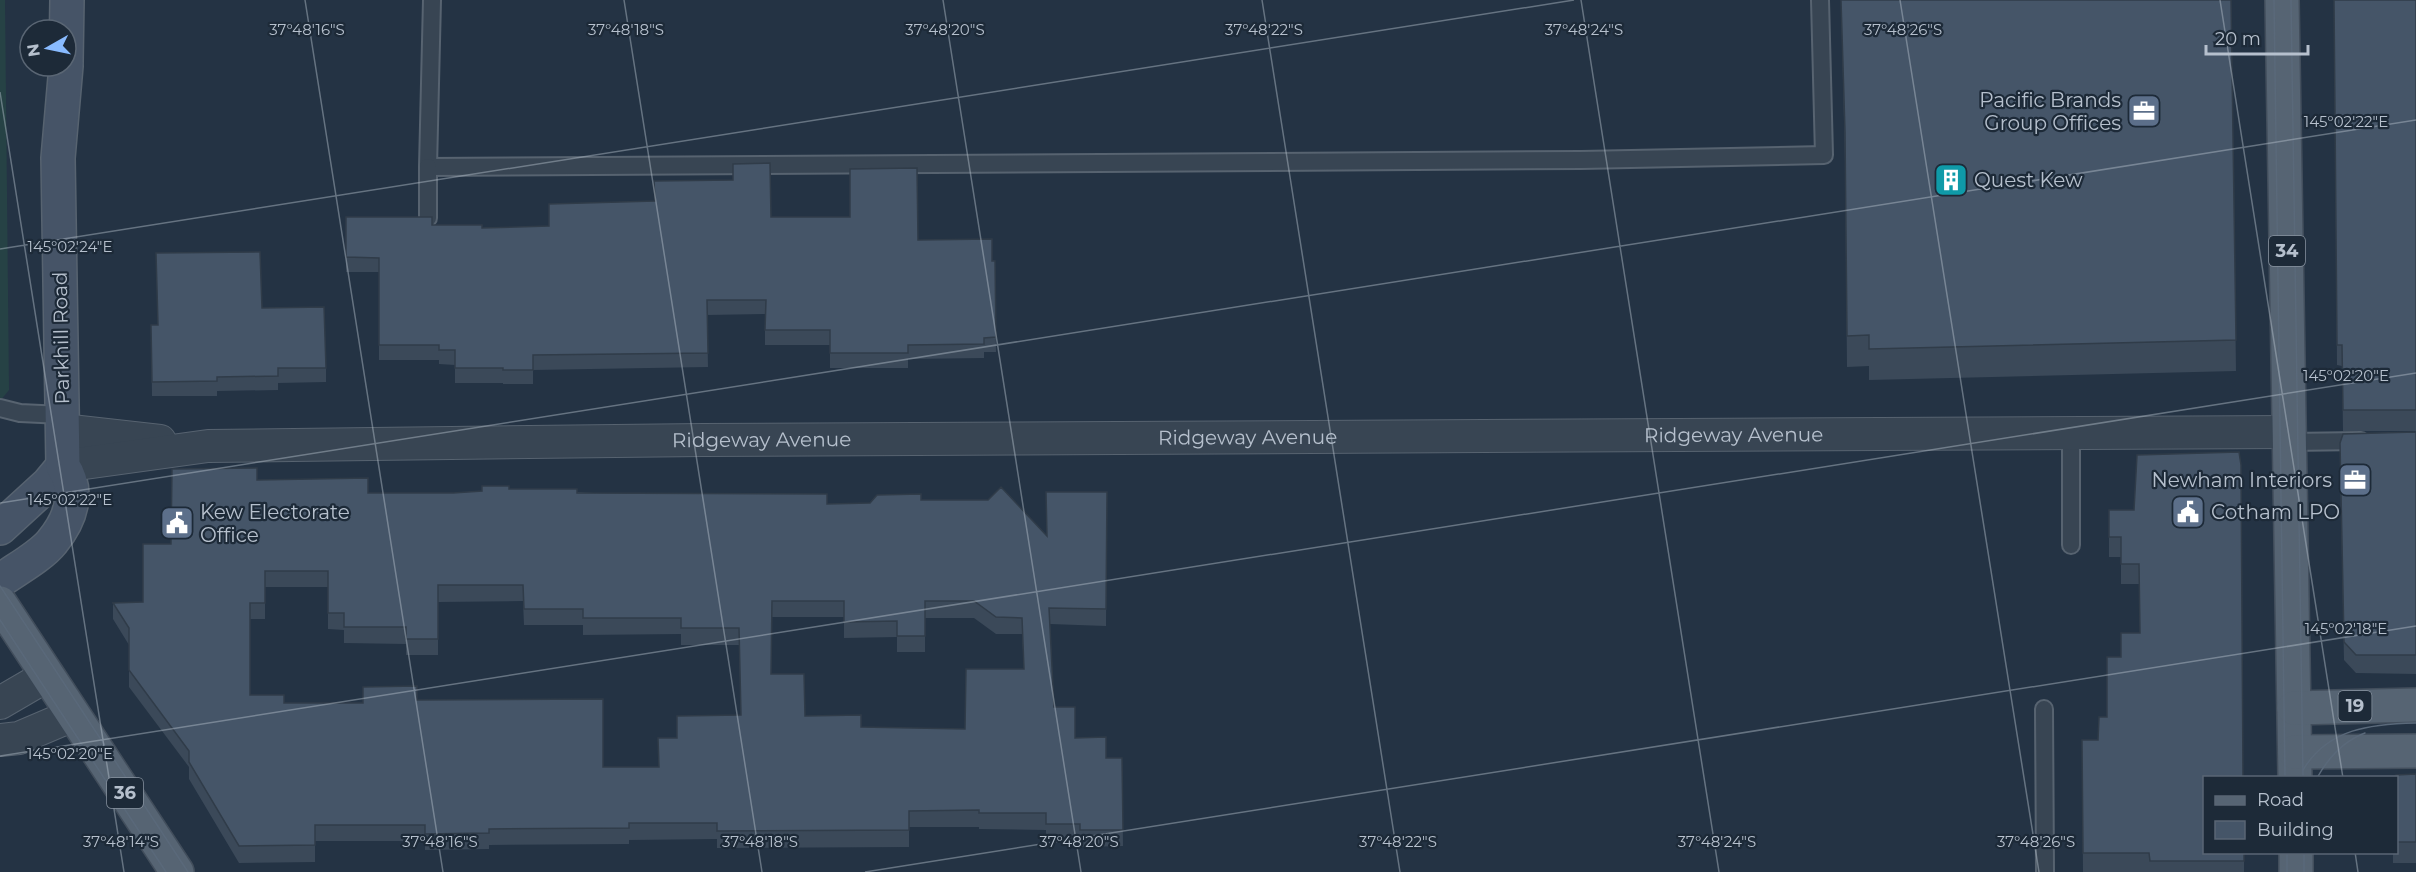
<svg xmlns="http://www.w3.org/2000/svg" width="2416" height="872" font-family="Montserrat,sans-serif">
	<rect width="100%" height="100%" fill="#243344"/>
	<polygon fill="#264245" points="0,0 5,0 9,390 0,401"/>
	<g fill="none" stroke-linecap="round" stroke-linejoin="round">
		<defs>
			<g id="lane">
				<polyline points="432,0 428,167 1581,160 1824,155 1820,0"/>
				<polyline points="428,218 428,167"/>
				<polyline points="0,408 20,413 62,415"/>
				<polyline points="2289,442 2361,441"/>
				<polyline points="2071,545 2071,435"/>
				<polyline points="2044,709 2045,872"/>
			</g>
			<g id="street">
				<polyline points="62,430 160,441"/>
				<path id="s1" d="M63,466L208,446L702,440L2289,432"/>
				<polyline points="0,703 48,675"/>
				<polyline points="0,740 19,738 73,715"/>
			</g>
			<g id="secondary">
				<polyline points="66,62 67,0"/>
				<polyline points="0,528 48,484 63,466"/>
				<path d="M0,581C15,570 41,556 52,542C71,519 80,492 63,466L58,158L66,66"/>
			</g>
			<g id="primary">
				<polyline points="2282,0 2295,778"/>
				<polyline points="0,603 177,872"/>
				<polyline points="2294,708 2416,705"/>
				<polyline points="2295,752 2416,751"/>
				<polyline points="2296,852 2296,872"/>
			</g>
		</defs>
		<use href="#lane" stroke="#576370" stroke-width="20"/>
		<use href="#street" stroke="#576370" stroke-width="34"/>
		<use href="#secondary" stroke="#576370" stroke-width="36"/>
		<use href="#primary" stroke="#424e5c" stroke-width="36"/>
		<use href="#lane" stroke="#384553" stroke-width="16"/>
		<use href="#street" stroke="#384553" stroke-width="32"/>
		<use href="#secondary" stroke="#465467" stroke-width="33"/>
		<use href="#primary" stroke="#566473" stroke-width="33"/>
		<g stroke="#5a697a" stroke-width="1.5">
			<polyline points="2274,0 2285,778"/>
			<polyline points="2291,0 2303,778"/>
			<polyline points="0,586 188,872"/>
			<polyline points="0,620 166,872"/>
			<path d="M2303,770C2328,728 2372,724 2416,723"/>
			<path d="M2317,778C2328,758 2344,741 2365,733"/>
			<polyline points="2287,852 2287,872"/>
			<polyline points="2304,852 2304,872"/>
		</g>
	</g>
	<g fill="#3b4959" fill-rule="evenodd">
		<polygon points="1841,0 2231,0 2236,371 1869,380 1869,366 1847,367 1845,163"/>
		<polygon points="2334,0 2416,0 2416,431 2343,431 2342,366 2337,365"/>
		<polygon points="346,217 432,225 482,228 549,226 771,217 918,240 995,261 996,352 984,352 984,358 908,359 908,368 830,368 830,345 765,345 765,314 707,315 708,367 533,370 533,384 503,384 503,383 455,383 455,365 439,364 439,360 379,360 379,272 346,272"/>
		<polygon points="262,308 326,368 326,382 278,383 278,390 217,391 217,396 152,396 151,325 158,325"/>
		<polygon points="2416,432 2416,674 2356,673 2344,660 2340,461"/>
		<path d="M257,480L368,493H453L509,489L827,504L870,503L921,500L1046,536L1107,492L1106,626L1050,624L1054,707L1075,738L1106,758H1122L1123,846L1080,847V840H1046V830L979,829V827H909V847L717,848V839L629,840V844L489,845V849L425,850V841H315V862L239,863L189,779V767L129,687V645L113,619V603L143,602L171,544ZM265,587H328V629L344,630V643L406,644V655H438V602L523,601L524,625H583V635L681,634V645H739L741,715L677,738L658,767H603L417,700L363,703H284L250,695V619H265ZM772,617H844V638L897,637V652H925V618H974L996,634H1022L1024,669L965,729L861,727L805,716L771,674Z"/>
		<polygon points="2109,510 2134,510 2244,852 2244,872 2083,872 2082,740 2098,740 2107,717 2121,657 2140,633 2139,584 2121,584 2121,557 2109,557"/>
		<polygon points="2416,774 2416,863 2393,863 2393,852 2397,852 2397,777"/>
	</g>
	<g fill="#455568" stroke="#303c49" stroke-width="1.5" fill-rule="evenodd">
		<polygon points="1841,0 2231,0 2236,340 1869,349 1869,335 1847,336 1845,132"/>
		<polygon points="2334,0 2416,0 2416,410 2343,410 2342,345 2337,345"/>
		<polygon points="770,163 771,217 850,217 850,169 917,168 918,240 992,239 992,261 995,261 996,337 984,338 984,344 908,345 908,353 830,353 830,330 765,330 766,300 707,300 708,353 533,355 533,370 503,370 503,368 455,368 455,350 439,350 439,345 379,345 379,258 346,257 346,217 432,217 432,225 482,225 482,228 549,226 549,204 655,201 654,181 733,180 733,164"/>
		<polygon points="260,252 262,308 324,307 326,368 278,368 278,376 217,377 217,381 152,382 151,325 158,325 156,253"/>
		<polygon points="2416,432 2416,655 2356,655 2344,642 2340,443 2343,434"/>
		<polygon points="2239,452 2241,465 2243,777 2205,777 2205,852 2244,852 2244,861 2150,861 2149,853 2083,853 2082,740 2098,740 2099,717 2107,717 2107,657 2121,657 2121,633 2140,633 2139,564 2121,564 2121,537 2109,537 2109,510 2134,510 2137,455"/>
		<path d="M257,468V480L368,478V493H453L482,491V486H509V489H577V493L827,494V504L870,503L877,495L921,494V500H988L1001,487L1047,536L1046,492H1107L1106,609L1049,608L1054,707H1075V738L1106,737V758H1122L1123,830H1080V824H1046V813H979V810L909,811V830L717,831V823H629V828L489,829V833L425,834V825H315V845L239,846L189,762V751L129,670V628L113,603L143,602V544H171L172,469ZM265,571H328V613H344V627H406V639H438V585H523L524,609H583V618H681V628H739L741,715L677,716V738H658L659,767H603V699L417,700V686L363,687V703H284V695H250V603H265ZM772,601H844V622L897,621V636H925V601H974L996,617L1022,618L1024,669H966L965,729L861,727V715L805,716L804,674H771Z"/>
		<polygon points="2416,774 2416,842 2397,842 2396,775"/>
	</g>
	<path fill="none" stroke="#b6c0cd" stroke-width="1.5" stroke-opacity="0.45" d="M305,0L443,872M624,0L762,872M943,0L1081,872M1262,0L1400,872M1581,0L1719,872M1900,0L2039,872M2220,0L2343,778M0,92L124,872M0,249L1574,0M0,503L2416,120M0,756L2416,373M2355,852L2358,872M865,872L2416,626"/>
	<defs>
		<symbol id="office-square" viewBox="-11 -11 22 22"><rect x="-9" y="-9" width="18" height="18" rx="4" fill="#5c6f8a" stroke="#1d2a38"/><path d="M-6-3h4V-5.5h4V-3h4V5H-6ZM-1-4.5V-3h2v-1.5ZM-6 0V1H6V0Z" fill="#fff"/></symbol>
		<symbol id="building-square" viewBox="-11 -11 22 22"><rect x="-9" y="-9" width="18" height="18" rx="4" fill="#0f9aa8" stroke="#1d2a38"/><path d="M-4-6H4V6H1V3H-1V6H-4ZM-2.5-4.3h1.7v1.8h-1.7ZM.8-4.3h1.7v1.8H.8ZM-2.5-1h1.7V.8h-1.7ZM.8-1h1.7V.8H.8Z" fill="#fff"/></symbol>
		<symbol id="civic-square" viewBox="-11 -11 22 22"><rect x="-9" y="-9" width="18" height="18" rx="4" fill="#5c6f8a" stroke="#1d2a38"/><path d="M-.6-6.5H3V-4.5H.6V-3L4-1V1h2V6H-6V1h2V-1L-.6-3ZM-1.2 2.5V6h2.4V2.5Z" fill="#fff"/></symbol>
	</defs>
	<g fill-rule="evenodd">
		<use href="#office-square" x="2125" y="92" width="38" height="38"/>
		<use href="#building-square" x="1932" y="161" width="38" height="38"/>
		<use href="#office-square" x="2336" y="461" width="38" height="38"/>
		<use href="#civic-square" x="2169" y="493" width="38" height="38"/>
		<use href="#civic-square" x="158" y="504" width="38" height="38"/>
	</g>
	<g text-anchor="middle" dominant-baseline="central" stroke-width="4.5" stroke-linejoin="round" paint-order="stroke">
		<g fill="#1d2a38" stroke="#8893a0" stroke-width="1.5">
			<rect x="2269" y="236" width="36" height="30" rx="4.5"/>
			<rect x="2338.5" y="691" width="33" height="30" rx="4.5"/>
			<rect x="107" y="778" width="36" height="30" rx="4.5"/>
		</g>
		<g font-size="18" font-weight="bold" fill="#b6c0cd">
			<text x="2287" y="251">34</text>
			<text x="2355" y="706">19</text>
			<text x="125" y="793">36</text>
		</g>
		<g font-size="20" fill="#b6c0cd" stroke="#1d2a38" text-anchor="start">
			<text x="2121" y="100" text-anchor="end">Pacific Brands<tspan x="2121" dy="23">Group Offices</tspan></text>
			<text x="1974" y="180">Quest Kew</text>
			<text x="2332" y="480" text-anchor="end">Newham Interiors</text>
			<text x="200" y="512">Kew Electorate<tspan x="200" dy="23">Office</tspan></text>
			<text x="2211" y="512">Cotham LPO</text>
		</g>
		<g font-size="20" fill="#b6c0cd" stroke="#1d2a38">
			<text transform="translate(61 338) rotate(-91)">Parkhill Road</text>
			<text stroke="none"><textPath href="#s1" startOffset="1672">Ridgeway Avenue</textPath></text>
			<text stroke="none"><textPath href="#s1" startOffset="1186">Ridgeway Avenue</textPath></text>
			<text stroke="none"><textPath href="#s1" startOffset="700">Ridgeway Avenue</textPath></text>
		</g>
	</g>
	<g font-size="15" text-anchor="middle" fill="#b6c0cd" stroke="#1d2a38" stroke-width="4.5" stroke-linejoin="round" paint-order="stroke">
		<text x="307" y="35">37°48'16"S</text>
		<text x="626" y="35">37°48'18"S</text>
		<text x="945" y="35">37°48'20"S</text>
		<text x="1264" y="35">37°48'22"S</text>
		<text x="1584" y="35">37°48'24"S</text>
		<text x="1903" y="35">37°48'26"S</text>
		<text x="2346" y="127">145°02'22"E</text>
		<text x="70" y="252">145°02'24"E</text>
		<text x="2346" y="381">145°02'20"E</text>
		<text x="70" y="505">145°02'22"E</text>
		<text x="2346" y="634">145°02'18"E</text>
		<text x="70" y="759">145°02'20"E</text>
		<text x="121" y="847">37°48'14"S</text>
		<text x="440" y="847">37°48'16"S</text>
		<text x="760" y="847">37°48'18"S</text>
		<text x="1079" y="847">37°48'20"S</text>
		<text x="1398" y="847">37°48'22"S</text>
		<text x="1717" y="847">37°48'24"S</text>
		<text x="2036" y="847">37°48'26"S</text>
	</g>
	<rect x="2203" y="776" width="195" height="78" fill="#1d2a38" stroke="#5a6674" stroke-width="1.5"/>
	<rect x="2215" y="796" width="30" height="9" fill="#566473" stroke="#5a6674" stroke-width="1.5"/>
	<text x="2257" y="806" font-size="18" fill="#b6c0cd">Road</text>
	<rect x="2215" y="821" width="30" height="18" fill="#455568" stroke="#5a6674" stroke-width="1.5"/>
	<text x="2257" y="836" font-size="18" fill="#b6c0cd">Building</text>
	<g transform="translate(48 48) rotate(261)"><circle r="28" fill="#1d2a38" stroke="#5a6674" stroke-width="1.5"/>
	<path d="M0-4.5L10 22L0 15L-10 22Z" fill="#89bbff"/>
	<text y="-9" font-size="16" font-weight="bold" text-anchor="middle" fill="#b6c0cd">N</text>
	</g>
	<path d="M2206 45v9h102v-9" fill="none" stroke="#b6c0cd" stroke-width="3"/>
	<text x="2215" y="45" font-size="18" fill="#b6c0cd" stroke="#1d2a38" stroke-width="4.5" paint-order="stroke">20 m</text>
</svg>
